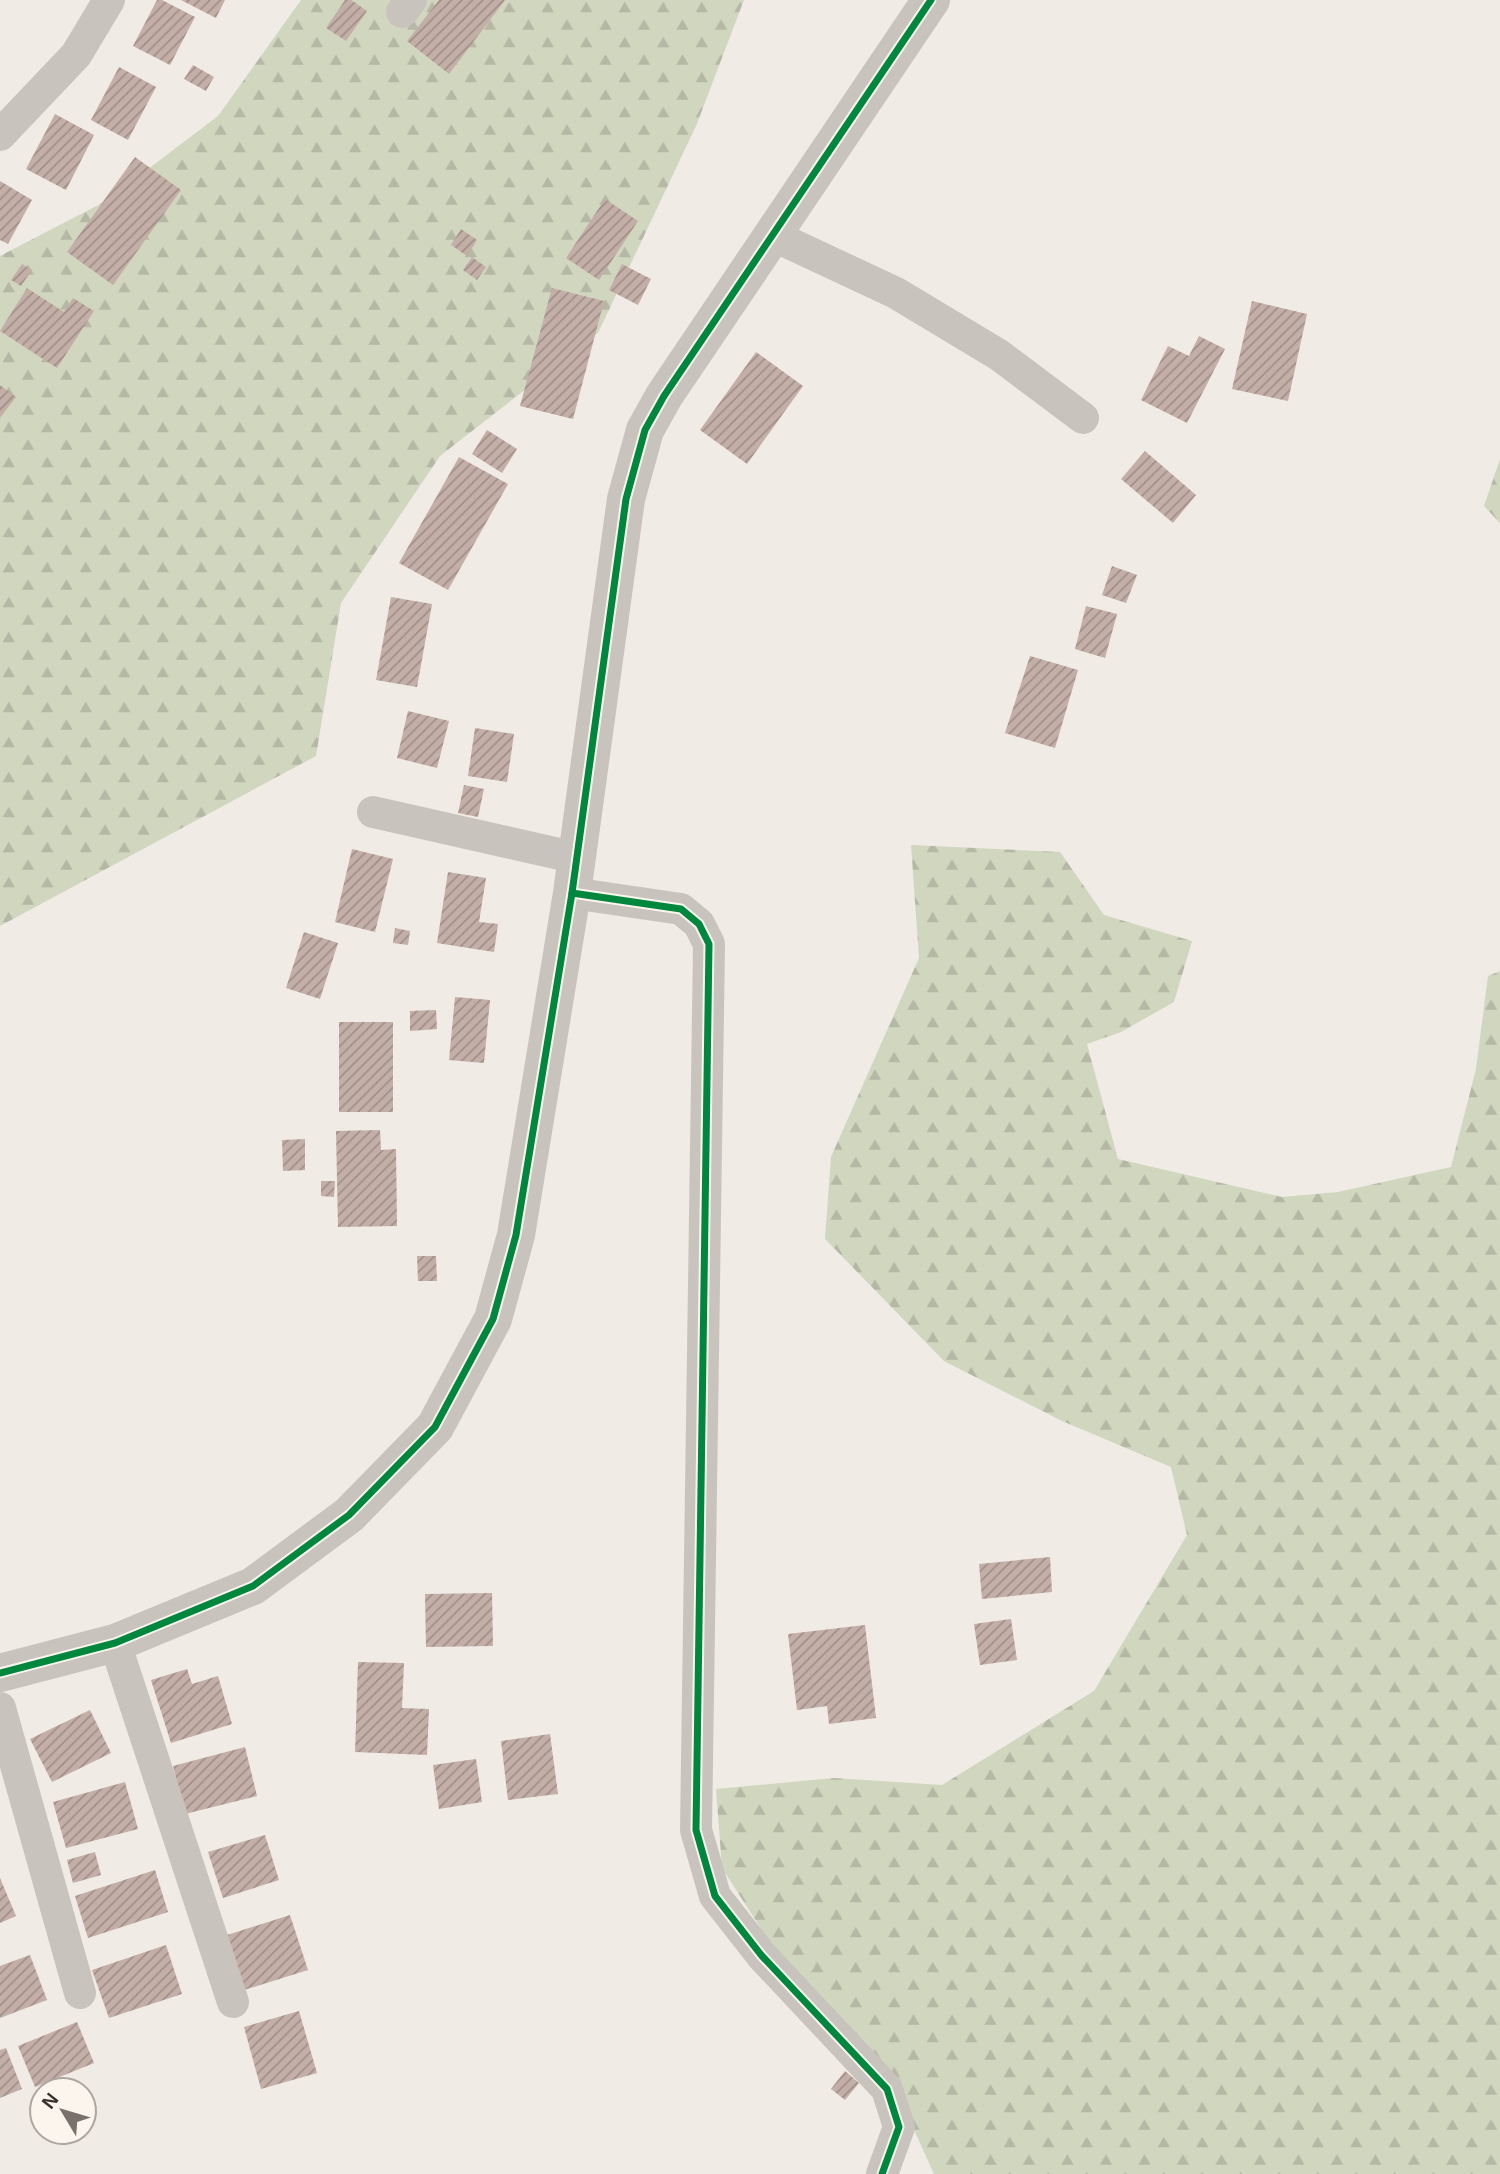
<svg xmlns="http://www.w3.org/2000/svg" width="1500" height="2174" font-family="Helvetica,sans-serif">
	<defs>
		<pattern id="forest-firs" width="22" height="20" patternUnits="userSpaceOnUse" patternTransform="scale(1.75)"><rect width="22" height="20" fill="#d1d6bf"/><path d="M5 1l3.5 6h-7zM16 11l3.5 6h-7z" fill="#b4b8a4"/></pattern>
		<pattern id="building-hatch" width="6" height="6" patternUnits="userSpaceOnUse" patternTransform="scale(1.75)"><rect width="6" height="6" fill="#c3afa7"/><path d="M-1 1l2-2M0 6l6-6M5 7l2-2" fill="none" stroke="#a08f88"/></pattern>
	</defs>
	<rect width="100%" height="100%" fill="#f0ebe5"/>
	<g fill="url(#forest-firs)">
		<polygon points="301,0 744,0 696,126 598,333 440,456 341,603 316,756 0,926 0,256 106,201 218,116"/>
		<polygon points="1500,459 1500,523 1484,506"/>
		<polygon points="911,845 1060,852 1104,915 1192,941 1174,1002 1121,1032 1087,1044 1118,1159 1282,1197 1338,1192 1451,1167 1476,1069 1488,976 1500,971 1500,2174 934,2174 897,2092 767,1938 722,1868 716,1789 834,1778 942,1785 1094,1691 1187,1535 1171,1467 1062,1421 944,1361 825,1239 831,1157 919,958"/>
	</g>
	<g fill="url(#building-hatch)">
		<polygon points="157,0 162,0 195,17 170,65 133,46"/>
		<polygon points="181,0 225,0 216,18"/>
		<polygon points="345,0 351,0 367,11 346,41 326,28"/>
		<polygon points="439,0 505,0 449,74 407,41"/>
		<polygon points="193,65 214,77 206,91 184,79"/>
		<polygon points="119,67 156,87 128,140 91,120"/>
		<polygon points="55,114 94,135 66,190 26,169"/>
		<polygon points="135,157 181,190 113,285 67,252"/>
		<polygon points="0,181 32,200 8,244 0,240"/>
		<polygon points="605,199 638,221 599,280 566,258"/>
		<polygon points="461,229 477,240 467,256 451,245"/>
		<polygon points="472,257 486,267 477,280 463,270"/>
		<polygon points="22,264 32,270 21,286 11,280"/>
		<polygon points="622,264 651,279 638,305 609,290"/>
		<polygon points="27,288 64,312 73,298 94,311 57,368 0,331"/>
		<polygon points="552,288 604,301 573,419 520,406"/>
		<polygon points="1252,301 1307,314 1288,401 1232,389"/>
		<polygon points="1199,336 1225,349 1187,423 1141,400 1168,346 1189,356"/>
		<polygon points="756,352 803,386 747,464 700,430"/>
		<polygon points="0,385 16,397 0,418"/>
		<polygon points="487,430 517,449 502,473 472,454"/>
		<polygon points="1145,451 1196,495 1173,523 1121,479"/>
		<polygon points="459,457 508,484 448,590 399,563"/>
		<polygon points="1112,566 1137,575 1126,603 1102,595"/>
		<polygon points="391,597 432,604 417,687 376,680"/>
		<polygon points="1086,606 1117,614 1105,658 1075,649"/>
		<polygon points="1030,656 1078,670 1055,748 1005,733"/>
		<polygon points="408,711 449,721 437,768 397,758"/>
		<polygon points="475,728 514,734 507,782 468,776"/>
		<polygon points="464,785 484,789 478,817 458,813"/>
		<polygon points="352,849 393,859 375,932 335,922"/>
		<polygon points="448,872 486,878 479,922 498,924 494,952 437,943"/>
		<polygon points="395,928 410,931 408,945 393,943"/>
		<polygon points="304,932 338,943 320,999 286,988"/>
		<polygon points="455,997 490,1000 484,1063 449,1060"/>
		<polygon points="436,1010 437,1029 410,1031 410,1011"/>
		<rect x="339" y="1022" width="54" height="90"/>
		<polygon points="380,1130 381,1150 396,1149 397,1226 338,1227 336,1131"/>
		<polygon points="305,1139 305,1170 283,1171 282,1140"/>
		<polygon points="321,1181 335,1181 334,1197 321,1196"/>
		<polygon points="417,1256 436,1256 437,1281 418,1281"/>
		<polygon points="1050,1557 1052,1592 982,1599 979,1564"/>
		<polygon points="492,1593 493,1646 426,1647 425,1594"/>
		<polygon points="1011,1619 1017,1660 980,1665 974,1624"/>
		<polygon points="865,1625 876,1718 829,1724 827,1706 797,1710 788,1634"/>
		<polygon points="358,1662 404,1663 402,1708 429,1709 427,1755 355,1752"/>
		<polygon points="187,1669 192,1684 218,1676 232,1724 171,1743 151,1680"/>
		<polygon points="90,1710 111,1753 52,1782 30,1739"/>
		<polygon points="550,1734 558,1794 508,1800 501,1741"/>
		<polygon points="245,1747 257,1796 185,1814 173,1766"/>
		<polygon points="476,1759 482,1802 439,1809 433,1765"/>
		<polygon points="125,1782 138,1829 66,1848 53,1802"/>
		<polygon points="265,1835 279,1880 223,1898 208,1852"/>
		<polygon points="95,1852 101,1875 73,1883 67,1860"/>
		<polygon points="155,1870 168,1912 88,1938 75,1896"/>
		<polygon points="0,1878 16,1916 0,1923"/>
		<polygon points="290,1915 308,1970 241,1991 224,1936"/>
		<polygon points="166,1945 182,1994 109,2018 92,1970"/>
		<polygon points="30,1955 47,2000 0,2018 0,1966"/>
		<polygon points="299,2011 317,2073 261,2089 244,2027"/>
		<polygon points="77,2022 94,2063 35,2087 18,2046"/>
		<polygon points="6,2048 22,2089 0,2098 0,2050"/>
		<polygon points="845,2071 859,2083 845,2100 831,2089"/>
	</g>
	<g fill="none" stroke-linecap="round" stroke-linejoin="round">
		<g stroke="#c9c3be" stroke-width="32">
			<polyline points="402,12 411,0"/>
			<polyline points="0,135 76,55 109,0"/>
			<polyline points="772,235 896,293 999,355 1083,418"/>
			<polyline points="373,812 577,858"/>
			<polyline points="572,893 681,909 699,924 709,944 696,1830 715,1896 762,1956 887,2089 899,2127 882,2174"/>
			<polyline points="115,1643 233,2002"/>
			<polyline points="0,1708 80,1993"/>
		</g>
		<polyline stroke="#c9c3be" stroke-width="38" points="0,1673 115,1643 253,1586 349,1515 435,1427 493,1319 516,1235 572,893 626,499 645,430 664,396 931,0"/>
		<defs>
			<g id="cycleway">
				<polyline points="572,893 681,909 699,924 709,944 696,1830 715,1896 762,1956 887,2089 899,2127 882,2174"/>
				<polyline points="0,1673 115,1643 253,1586 349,1515 435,1427 493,1319 516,1235 572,893 626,499 645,430 664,396 931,0"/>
			</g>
		</defs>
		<use href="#cycleway" stroke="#fbf5ee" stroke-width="11"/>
		<use href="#cycleway" stroke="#00873e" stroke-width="7"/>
	</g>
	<g transform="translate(63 2111) rotate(308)"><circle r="33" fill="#fbf5ee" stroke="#aea6a0" stroke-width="2"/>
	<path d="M0-5L12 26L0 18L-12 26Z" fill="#7a716c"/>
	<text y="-10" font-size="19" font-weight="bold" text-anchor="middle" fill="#3b302b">N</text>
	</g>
</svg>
